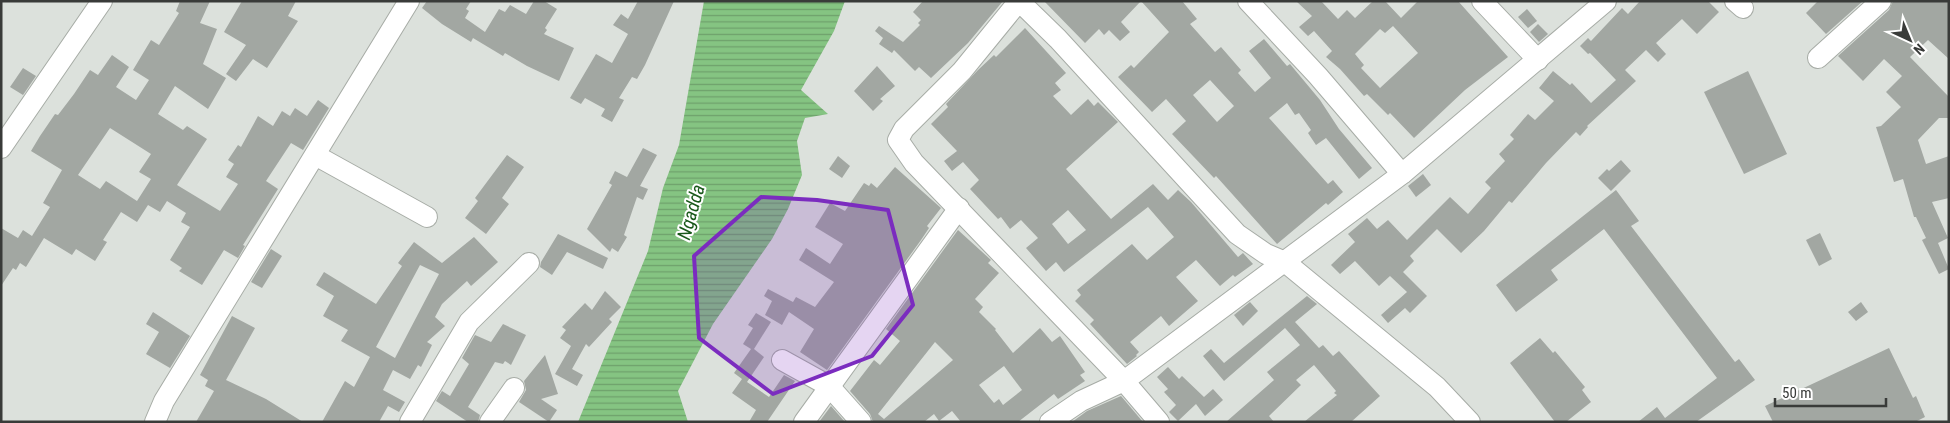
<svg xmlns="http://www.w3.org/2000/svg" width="1950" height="423" font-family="'Roboto Condensed',sans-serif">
	<defs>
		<pattern id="water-rules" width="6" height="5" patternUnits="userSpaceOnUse" patternTransform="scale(1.25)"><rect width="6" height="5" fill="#85c482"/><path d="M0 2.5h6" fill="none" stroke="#6ea06b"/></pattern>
	</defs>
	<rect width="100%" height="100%" fill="#dce1dc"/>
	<polygon fill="url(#water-rules)" points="704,1 845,1 834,31 801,90 828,114 805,118 797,141 802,175 788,209 772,239 713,324 678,391 688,422 578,422 648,251 663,188 679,145"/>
	<g fill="#a2a7a2" fill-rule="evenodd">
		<path d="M180,1H210L200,23L217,29L203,64L226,78L208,109L175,86L158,114L183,130L187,126L207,139L177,185L220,211L238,184L226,177L234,164L228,160L238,145L241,147L258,116L273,126L282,111L290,116L295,108L307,116L318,100L329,108L303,150L291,143L266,181L278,189L243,245L245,246L238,258L224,250L202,285L179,271L182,268L170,260L190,227L181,222L186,213L167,201L160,212L148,205L137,222L121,212L103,240L107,242L95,261L76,249L72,255L44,238L26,267L20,263L16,270L13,268L1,286V228L18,238L23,230L32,236L50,207L43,203L62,170L31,151L40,136L55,114L58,115L74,94L90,70L98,75L112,55L129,67L116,87L136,100L149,80L133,70L151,40L159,45L179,13L176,11ZM110,128L151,154L139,172L151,179L137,201L106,181L100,189L78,175Z"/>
		<polygon points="242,1 296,1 288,16 298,21 267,68 253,59 236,81 226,74 246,45 224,32"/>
		<polygon points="427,1 471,1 466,9 469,11 465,18 485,32 499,9 505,12 510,5 526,14 534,1 544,1 557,9 545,28 547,30 544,34 574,48 559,81 527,66 505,53 503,56 473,38 471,42 442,24 422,8"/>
		<polygon points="638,1 674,1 645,65 637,79 632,77 619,98 624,100 612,122 601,116 605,109 585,98 581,104 570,98 596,54 612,63 628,34 613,25 621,14 628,19"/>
		<polygon points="923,1 1003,1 968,43 931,78 919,67 915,71 894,50 892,53 879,44 883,38 875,31 879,26 903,42 920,25 918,23 921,20 913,12"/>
		<polygon points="1044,1 1141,1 1121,22 1130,32 1120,41 1109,30 1104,35 1099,29 1085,43"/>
		<path d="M1141,1H1182L1197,19L1190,24L1215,52L1221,47L1241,70L1238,73L1255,92L1271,78L1249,51L1264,39L1287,66L1290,64L1320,100L1339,129L1372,168L1359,179L1326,138L1316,145L1308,133L1311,130L1299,113L1295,115L1287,103L1269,118L1328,184L1333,180L1343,192L1328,205L1326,203L1277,244L1216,176L1214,178L1172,134L1186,121L1166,99L1152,112L1118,77L1131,65L1134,68L1169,32ZM1210,80L1234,106L1217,122L1193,95Z"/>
		<path d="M1296,1H1321L1338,19L1347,10L1355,18L1373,1H1385L1401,18L1418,1H1458L1508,57L1465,90L1414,138L1390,113L1388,115L1367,94L1364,96L1340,69L1326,57L1332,51L1314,31L1308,36L1299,27L1312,16ZM1393,26L1418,53L1380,88L1361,68L1364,65L1355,54L1380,29L1385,33Z"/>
		<polygon points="1640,1 1708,1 1719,12 1697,34 1682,19 1656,43 1666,54 1658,62 1646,50 1625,70 1636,81 1587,126 1588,127 1580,136 1576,132 1546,163 1512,203 1509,201 1484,231 1461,253 1437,229 1410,256 1414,261 1403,272 1427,296 1410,313 1405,308 1388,323 1381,315 1407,292 1390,276 1379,286 1355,261 1340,274 1331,265 1355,242 1348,234 1367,218 1377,229 1388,220 1407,240 1450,197 1468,214 1491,188 1485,182 1505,161 1499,154 1514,139 1510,135 1528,114 1535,120 1554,101 1539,88 1553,71 1570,85 1572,83 1591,103 1616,80 1590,53 1588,54 1580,46 1588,38 1591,41 1622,8 1628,14"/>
		<polygon points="1818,1 1863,1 1826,34 1806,13"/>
		<polygon points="1893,1 1949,1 1949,59 1928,40 1910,57 1949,97 1949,118 1939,118 1918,140 1926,164 1949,156 1949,198 1932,202 1948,238 1938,243 1949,269 1939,274 1922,240 1926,238 1916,217 1914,217 1903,179 1894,182 1876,127 1881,126 1901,107 1886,92 1902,76 1884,59 1863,81 1838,56 1889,10"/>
		<polygon points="1527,9 1537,21 1528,28 1518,17"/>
		<polygon points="1538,24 1548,34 1539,42 1530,32"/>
		<path d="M1025,28L1066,73L1055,83L1061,90L1053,96L1071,115L1088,99L1094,106L1098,102L1118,122L1066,169L1111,219L1153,184L1168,200L1178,190L1191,202L1238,257L1243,253L1253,264L1235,277L1233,275L1220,286L1196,260L1176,277L1198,301L1169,326L1161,316L1130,342L1139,352L1136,355L1137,356L1127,364L1090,324L1094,320L1075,301L1081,295L1077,290L1132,244L1147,260L1174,237L1148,207L1064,272L1056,262L1046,271L1026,248L1038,238L1021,220L1010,229L1001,217L998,219L970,189L979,180L963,162L952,171L944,161L957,151L931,124L948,107L946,104L978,70L994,55L996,57ZM1068,210L1086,230L1068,244L1052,224Z"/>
		<polygon points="877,66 895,86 880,99 883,101 873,111 854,91"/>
		<polygon points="23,68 36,76 23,95 10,87"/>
		<polygon points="1748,71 1787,154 1744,174 1704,92"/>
		<polygon points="643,148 657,155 640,186 648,189 643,200 637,197 624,235 627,237 618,252 612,248 610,252 587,229 612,185 609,183 615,171 627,177"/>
		<polygon points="507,155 524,167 502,198 509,204 486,234 465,218 478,201 475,198"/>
		<polygon points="838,156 850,166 842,178 829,169"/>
		<polygon points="1621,160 1631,171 1611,191 1598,178 1607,169 1609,171"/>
		<polygon points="895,167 941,208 927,226 929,228 921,240 827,370 800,352 814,329 789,312 782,325 765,315 772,301 764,296 768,289 793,302 796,297 815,307 834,282 799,260 806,248 830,264 843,244 815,227 830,203 845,211 864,183 869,186 871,183 877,188"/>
		<polygon points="1423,174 1431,185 1416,197 1408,186"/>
		<polygon points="1616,190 1639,221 1631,226 1735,362 1739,359 1755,380 1696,422 1638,422 1657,407 1665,418 1717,378 1604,229 1551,270 1558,280 1516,312 1496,285"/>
		<path d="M958,230L991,260L988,263L999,273L975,299L983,307L979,312L996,329L995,330L1013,353L1040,328L1052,342L1060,336L1085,372L1080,375L1085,381L1058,399L1054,394L1018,422H961L952,411L939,421L934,414L924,422H873L870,414L850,391L874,360L880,365L900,341L886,329ZM935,342L953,360L884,419L878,414ZM1004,366L1022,390L1003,405L999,399L994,403L979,385Z"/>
		<polygon points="1820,233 1832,259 1819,266 1806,240"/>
		<polygon points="558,234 608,258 603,269 567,252 552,275 540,267 541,262"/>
		<path d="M474,237L498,262L471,286L467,281L442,304L435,317L445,326L427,342L432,345L421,367L418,365L410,379L393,370L383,390L405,402L399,412L388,406L379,422H322L345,381L354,387L370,357L341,341L348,330L323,316L334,296L316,285L324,272L376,304L402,266L398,263L414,242L442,263ZM420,265L439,274L395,358L376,347Z"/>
		<polygon points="271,249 282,256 262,288 251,282"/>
		<polygon points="605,291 621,307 609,319 612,322 589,347 586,344 572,369 583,375 577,386 555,374 571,346 560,338 566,330 562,327 585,303 592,310"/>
		<polygon points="1307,296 1317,304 1295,322 1319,348 1323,345 1333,356 1339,351 1380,396 1351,422 1304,422 1337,395 1334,393 1336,391 1314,365 1296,380 1301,385 1269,416 1274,422 1226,422 1274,380 1267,372 1300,345 1285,328 1224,381 1203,356 1211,349 1224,363"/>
		<polygon points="1250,302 1258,311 1243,326 1234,315"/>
		<polygon points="1861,302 1868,312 1856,321 1848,312"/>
		<polygon points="153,312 190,336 170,368 146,354 159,332 146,324"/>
		<polygon points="756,313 771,322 754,349 764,357 747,382 769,397 784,375 795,381 767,422 749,422 756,410 732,393 742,379 734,373 751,349 743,344 753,328 748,325"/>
		<polygon points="232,316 255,328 226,380 266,399 303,422 196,422 214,391 205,386 208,380 200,375"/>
		<polygon points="503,324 526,335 511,365 505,361 503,364 495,362 468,407 480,415 478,422 468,422 436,401 442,391 450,396 469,364 462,358 475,335 491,342"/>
		<polygon points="1540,338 1553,353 1555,351 1585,387 1582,390 1591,402 1566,422 1555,422 1510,363"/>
		<polygon points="1889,348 1913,398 1916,396 1925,417 1915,422 1773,422 1765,406"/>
		<polygon points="545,355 558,394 541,399 557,410 549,422 519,402 526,390 524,381"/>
		<polygon points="1168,367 1179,379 1182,376 1204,397 1213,389 1223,400 1205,416 1196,404 1178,421 1169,412 1176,405 1164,392 1168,389 1157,377"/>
		<polygon points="1121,396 1143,422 1072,422 1087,411"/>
		<polygon points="831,406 845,422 819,422"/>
	</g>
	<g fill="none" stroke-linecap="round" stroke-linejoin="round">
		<defs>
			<g id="minor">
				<polyline points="1248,1 1318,76 1402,174"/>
				<polyline points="1482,1 1538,60"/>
				<polyline points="1735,1 1743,8"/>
				<polyline points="1818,58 1881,1"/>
				<polyline points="1,148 102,1"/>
				<polyline points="315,155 427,217"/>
				<polyline points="782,360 829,386 861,422"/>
				<polyline points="155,422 164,401 409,1"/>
				<polyline points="410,422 469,322 529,263"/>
				<polyline points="490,422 514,388"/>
				<polyline points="804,422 959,208"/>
				<polyline points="1050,422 1081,401 1124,381 1402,174 1606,1"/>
				<polyline points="1159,422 1124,381 914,163 898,140 904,129 962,71 1019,1 1058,39 1237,234 1266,254 1285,262 1437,387 1470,422"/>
			</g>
		</defs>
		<use href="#minor" stroke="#a7aca6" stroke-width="22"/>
		<use href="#minor" stroke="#fff" stroke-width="20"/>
	</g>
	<path fill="#7b2cbf" fill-opacity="0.2" stroke="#7b2cbf" stroke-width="4" stroke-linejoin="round" d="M761,197L817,200L888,210L913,305L872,356L773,394L699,338L694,256Z"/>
	<g text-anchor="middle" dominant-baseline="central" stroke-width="4" stroke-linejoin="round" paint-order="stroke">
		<g font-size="19" font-style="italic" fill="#19581a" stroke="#fff">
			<text transform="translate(691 212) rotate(-74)">Ngadda</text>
		</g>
	</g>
	<rect width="1950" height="423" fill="none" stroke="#393b39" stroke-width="5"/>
	<g transform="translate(1910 40) rotate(136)" stroke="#ffffff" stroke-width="4" paint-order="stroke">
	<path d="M0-4L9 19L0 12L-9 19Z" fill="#393b39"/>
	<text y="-8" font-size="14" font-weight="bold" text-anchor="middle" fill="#393b39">N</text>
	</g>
	<path d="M1775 398v8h111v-8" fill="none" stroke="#393b39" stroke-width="2.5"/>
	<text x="1782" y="398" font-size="15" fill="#393b39" stroke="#ffffff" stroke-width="4" paint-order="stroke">50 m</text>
</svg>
